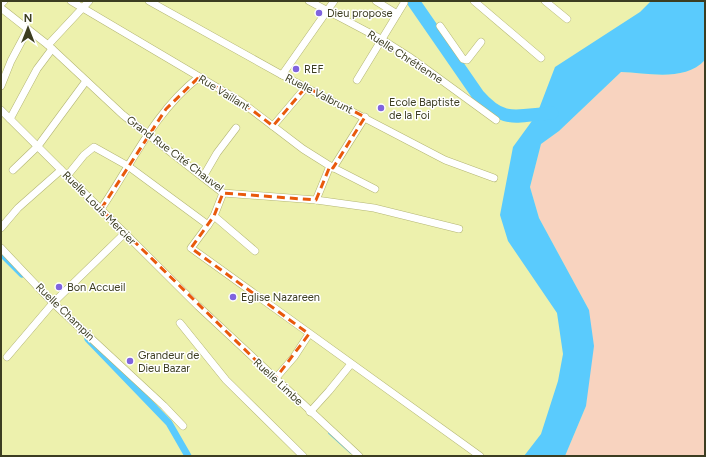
<svg xmlns="http://www.w3.org/2000/svg" width="706" height="457" font-family="Figtree,sans-serif">
	<rect width="100%" height="100%" fill="#edf1ad"/>
	<path fill="#f8d3bf" d="M705,60V456H565L586,406L589,310L539,218L530,187L541,144L559,131L621,72C648,73 685,82 705,60Z"/>
	<path fill="#5acbfd" d="M651,1H705V60C685,82 648,73 621,72L559,131L541,144L530,187L539,218L589,310L594,346L586,406L565,456H524L541,434L558,381L563,354L557,313L508,241L500,215L513,147L537,114L555,67L640,12Z"/>
	<g fill="none" stroke-linecap="round" stroke-linejoin="round">
		<polyline stroke="#5acbfd" stroke-width="2" points="329,433 351,453"/>
		<g stroke="#5acbfd" stroke-width="7">
			<polyline points="1,253 22,274"/>
			<polyline points="88,339 169,423 188,456"/>
		</g>
		<path stroke="#5acbfd" stroke-width="13" d="M413,1L478,95C504,125 517,115 552,113"/>
		<defs>
			<g id="street">
				<polyline points="71,1 240,101 303,149 330,166 375,189"/>
				<polyline points="149,1 282,75 445,160 494,178"/>
				<polyline points="309,1 381,39 411,58 496,120"/>
				<polyline points="376,1 397,14"/>
				<polyline points="474,1 541,58"/>
				<polyline points="545,1 567,19"/>
				<polyline points="1,4 4,1"/>
				<polyline points="1,8 48,45 123,115 223,193 316,200 374,208 459,229"/>
				<polyline points="440,26 463,59 467,60 481,42"/>
				<polyline points="48,45 89,1"/>
				<polyline points="282,75 334,1"/>
				<polyline points="357,80 404,3"/>
				<polyline points="1,86 11,61 28,29"/>
				<polyline points="1,110 198,306 359,456"/>
				<polyline points="10,119 37,69 52,49"/>
				<polyline points="273,126 306,87"/>
				<polyline points="333,168 365,117"/>
				<polyline points="13,170 38,146 86,81"/>
				<polyline points="67,176 84,155 94,147 128,166 208,225 191,248 480,456"/>
				<polyline points="203,177 217,153 236,128"/>
				<polyline points="316,200 330,166"/>
				<path d="M101,209C132,164 154,112 199,77"/>
				<polyline points="214,216 223,193"/>
				<polyline points="208,225 214,216 255,251"/>
				<polyline points="1,228 18,208 61,170"/>
				<polyline points="1,248 53,303 164,406 183,426"/>
				<polyline points="180,323 226,380 303,456"/>
				<polyline points="7,357 53,303 125,233"/>
				<polyline points="275,379 294,357 309,334"/>
				<polyline points="310,412 329,391 351,364"/>
			</g>
		</defs>
		<use href="#street" stroke="#b4b674" stroke-width="8"/>
		<use href="#street" stroke="#fff" stroke-width="7"/>
	</g>
	<path fill="none" stroke="#e8590c" stroke-width="3" stroke-dasharray="8 5" stroke-linejoin="round" d="M199,77L240,101L273,126L306,87L365,117L333,168L330,166L316,200L223,193L214,216L191,248L309,334L275,379L101,209L166,109Z"/>
	<g fill="#8064df" stroke="#fff" stroke-width="1.5">
		<circle cx="319" cy="13" r="4"/>
		<circle cx="296" cy="69" r="4"/>
		<circle cx="381" cy="108" r="4"/>
		<circle cx="59" cy="287" r="4"/>
		<circle cx="233" cy="297" r="4"/>
		<circle cx="130" cy="361" r="4"/>
	</g>
	<g text-anchor="middle" dominant-baseline="central" stroke-width="3" stroke-linejoin="round" paint-order="stroke">
		<g font-size="11" fill="#3c3d21" stroke="#fff" text-anchor="start">
			<text x="327" y="13">Dieu propose</text>
			<text x="304" y="69">REF</text>
			<text x="389" y="102">Ecole Baptiste<tspan x="389" dy="13">de la Foi</tspan></text>
			<text x="67" y="287">Bon Accueil</text>
			<text x="241" y="297">Eglise Nazareen</text>
			<text x="138" y="355">Grandeur de<tspan x="138" dy="13">Dieu Bazar</tspan></text>
		</g>
		<g font-size="11" fill="#3c3d21" stroke="#fff">
			<text transform="translate(405 57) rotate(33)">Ruelle Chrétienne</text>
			<text transform="translate(224 93) rotate(32)">Rue Vaillant</text>
			<text transform="translate(319 94) rotate(27)">Ruelle Valbrunt</text>
			<text transform="translate(175 154) rotate(37)">Grand Rue Cité Chauvel</text>
			<text transform="translate(99 208) rotate(45)">Ruelle Louis Mercier</text>
			<text transform="translate(65 312) rotate(44)">Ruelle Champin</text>
			<text transform="translate(278 382) rotate(43)">Ruelle Limbe</text>
		</g>
	</g>
	<rect width="706" height="457" fill="none" stroke="#3c3d21" stroke-width="4"/>
	<g transform="translate(28 28)" stroke="#ffffff" stroke-width="3" paint-order="stroke">
	<path d="M0-3L7 15L0 10L-7 15Z" fill="#3c3d21"/>
	<text y="-6" font-size="11" font-weight="bold" text-anchor="middle" fill="#3c3d21">N</text>
	</g>
</svg>
